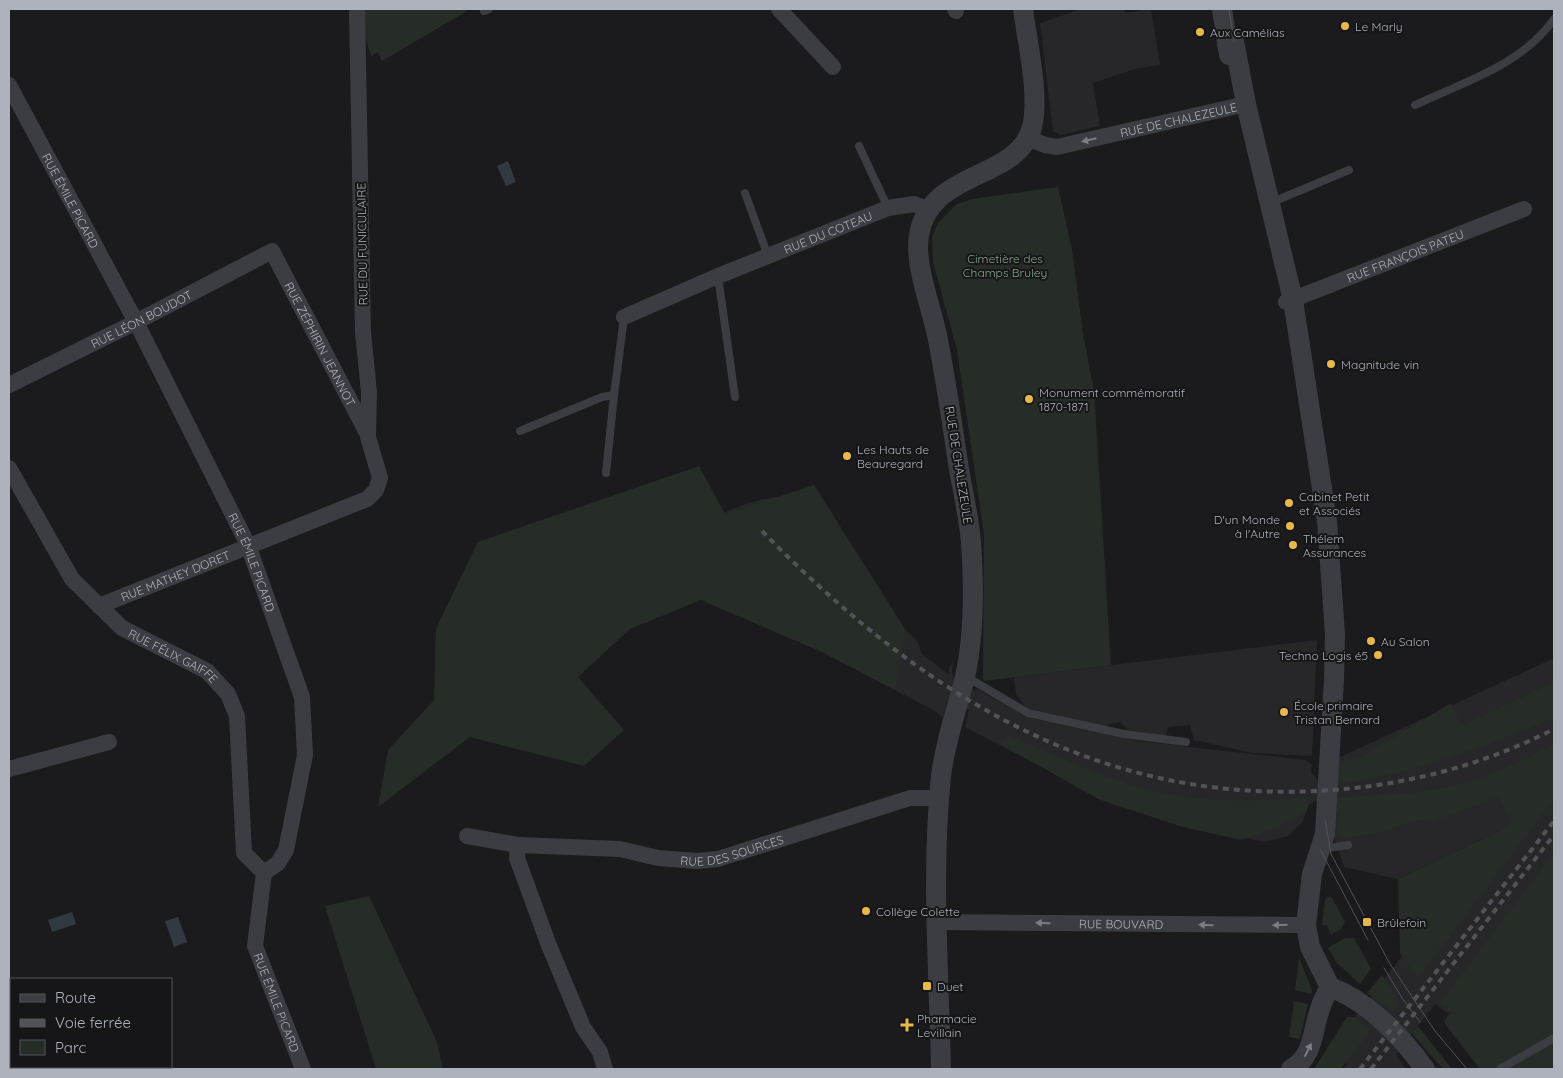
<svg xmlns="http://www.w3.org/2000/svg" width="1563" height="1078" font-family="Quicksand,sans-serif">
	<rect width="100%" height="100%" fill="#1b1b1d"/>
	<g fill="#27272a">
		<polygon points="1081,9 1124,9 1125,13 1151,9 1160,65 1135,69 1093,83 1100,126 1061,135 1053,131 1040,23"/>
		<polygon points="773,497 788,497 884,608 918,642 922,654 949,675 949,666 951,666 953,659 952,672 954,680 975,691 977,689 1029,718 1138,741 1305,760 1312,764 1311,772 1319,781 1338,758 1554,658 1554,880 1449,1014 1435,1004 1396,1055 1406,1069 1342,1069 1347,1064 1330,1049 1399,960 1456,879 1504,829 1398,879 1344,867 1334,837 1335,806 1330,800 1315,801 1309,805 1303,821 1288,836 1264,842 1181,824 1114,805 965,727 969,710 948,700 943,718 935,711 822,652 701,600 671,534 748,503"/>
		<polygon points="1317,640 1312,756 1252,753 1194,740 1190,725 1168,727 1166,736 1128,730 1120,722 1104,726 1026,708 1016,694 1014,677"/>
	</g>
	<g fill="#252d26">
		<polygon points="364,9 466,9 467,11 382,61 378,52 371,56 363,30"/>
		<polygon points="1058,187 1072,249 1083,334 1094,391 1111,665 983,681 984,534 957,350 933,262 932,237 938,223 957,204 972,199"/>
		<polygon points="699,466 725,514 814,485 905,629 895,690 822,652 701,600 630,629 578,677 624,730 584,766 470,737 378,807 388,750 434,700 436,628 478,542"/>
		<path d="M1554,682V718C1485,747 1412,775 1337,784V766L1343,761L1360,758L1451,703L1461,726Z"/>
		<path d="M1006,734C1063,759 1132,792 1194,798C1232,802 1270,800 1309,798L1307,811L1278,827L1241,840L1183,827L1098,799L1001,744Z"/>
		<path d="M1554,744V799L1418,978L1400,953L1398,879L1506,828L1511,822L1499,797L1433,821L1417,820L1379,833L1346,838L1337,835L1336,798C1372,794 1408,795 1443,788C1482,781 1519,762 1554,744Z"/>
		<polygon points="1554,853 1554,1069 1480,1069 1448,1028 1444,1021 1451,1012 1440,1003"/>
		<polygon points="369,896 437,1042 443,1069 376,1069 325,906"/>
		<polygon points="1331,896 1345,922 1341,929 1331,935 1327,925 1322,926 1325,899"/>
		<polygon points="1345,938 1354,938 1371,969 1360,984 1337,963 1328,948"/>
		<polygon points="1299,958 1312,990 1311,994 1295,990"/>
		<polygon points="1382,975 1400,1004 1394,1012 1367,993"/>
		<polygon points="1294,1001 1308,1004 1300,1039 1289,1037"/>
		<polygon points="1347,1017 1354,1017 1371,1030 1341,1069 1314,1069"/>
		<polygon points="1418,1026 1452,1069 1443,1069 1412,1034"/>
	</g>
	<g fill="#313941">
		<polygon points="508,161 516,182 506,186 497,166"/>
		<polygon points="72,912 76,924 52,932 48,920"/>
		<polygon points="178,917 187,942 174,947 165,921"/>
	</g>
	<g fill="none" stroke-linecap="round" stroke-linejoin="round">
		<g stroke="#3c3d42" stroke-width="8">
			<polyline points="484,11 489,9"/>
			<path d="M1415,105C1464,82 1522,65 1554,19"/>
			<polyline points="859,146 888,208"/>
			<polyline points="745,193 768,256"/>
			<polyline points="1270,203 1349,170"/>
			<polyline points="718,276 735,397"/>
			<polyline points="520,431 602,397 614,395 624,317"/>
			<polyline points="606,473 614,395"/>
			<polyline points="965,676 1028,713 1124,734 1186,742"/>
			<polyline points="1320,849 1348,845"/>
			<polyline points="81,1069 87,1067"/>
			<polyline points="1500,1069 1554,1038"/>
		</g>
		<g stroke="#3c3d42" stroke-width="16">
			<polyline points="779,9 833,67"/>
			<polyline points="955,9 956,11"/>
			<path id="s1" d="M9,85L136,322L248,545L302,697L305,755L286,850L278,863L264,873"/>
			<path id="s2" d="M1028,138L1045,145L1057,147L1246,104"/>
			<path id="s3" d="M1286,302L1524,209"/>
			<path id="s4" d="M624,317L718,276L888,208L914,204L930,210"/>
			<path id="s5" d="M9,385L136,322L272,251L368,435"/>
			<path id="s6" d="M9,468L72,579L122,628L207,671L228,694L237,716L244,853L264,873"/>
			<path id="s7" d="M99,606L367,499L376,490L380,478L368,437L369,392L363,332L357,9"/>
			<polyline points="9,769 109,742"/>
			<polyline points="467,836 518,845"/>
			<path id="s8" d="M264,873L255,946L303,1069"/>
			<path id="s9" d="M937,922L1306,925"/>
			<polyline points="9,1015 11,1023"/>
			<polyline points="27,1067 28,1069"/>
			<path id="s10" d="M605,1069L600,1052L583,1027L548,943L517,858L518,845L620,849L658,858L697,861L718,859L910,798H939"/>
		</g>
		<g stroke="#3c3d42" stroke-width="20">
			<polyline points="1222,9 1229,55"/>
			<polyline points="1227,43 1234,41 1246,104 1293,300 1327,521 1335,634 1334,679 1325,834 1312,874 1306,925 1310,947 1330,987"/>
			<path d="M1330,987C1368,1001 1402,1037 1425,1069"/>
			<path d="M941,1069C939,972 931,873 941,776C945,742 957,709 965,677C974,636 974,584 971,542C969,517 963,493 959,469C952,424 946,379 937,335C931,306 914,264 919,235C930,169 1018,181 1032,127C1040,96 1027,41 1023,9"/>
			<path d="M1291,1069C1314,1057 1312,1031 1320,1009C1322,1002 1326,994 1330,987"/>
		</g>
		<g stroke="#515359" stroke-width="1">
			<polyline points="1229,9 1234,41"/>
			<polyline points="1325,820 1331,854 1390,964 1435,1031 1467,1069"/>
			<polyline points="1320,849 1368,940"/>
			<polyline points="1384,968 1402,998 1420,1022"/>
		</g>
		<g stroke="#515359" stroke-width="4" stroke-dasharray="6 5" stroke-linecap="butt">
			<path d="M762,531C915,687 1088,802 1316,791C1399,787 1480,767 1554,729"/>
			<polyline points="1360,1069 1554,821"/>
			<polyline points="1371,1069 1554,835"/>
		</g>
	</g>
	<defs><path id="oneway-solid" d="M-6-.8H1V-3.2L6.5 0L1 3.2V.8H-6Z" transform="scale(1.25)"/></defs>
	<g fill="#7b7d85">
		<use href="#oneway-solid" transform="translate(1089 140) rotate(167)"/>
		<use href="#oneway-solid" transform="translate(1043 923) rotate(-179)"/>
		<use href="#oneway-solid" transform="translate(1206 925) rotate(-179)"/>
		<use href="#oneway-solid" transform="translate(1280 925) rotate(179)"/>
		<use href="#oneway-solid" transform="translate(1308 1050) rotate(-64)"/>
	</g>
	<g fill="#e8b848" stroke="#161618" stroke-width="2">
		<circle cx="1345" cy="26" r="5"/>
		<circle cx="1200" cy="32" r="5"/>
		<circle cx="1331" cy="364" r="5"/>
		<circle cx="1029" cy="399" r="5"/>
		<circle cx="847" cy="456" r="5"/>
		<circle cx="1289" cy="503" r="5"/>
		<circle cx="1290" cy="526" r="5"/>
		<circle cx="1293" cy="545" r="5"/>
		<circle cx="1371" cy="641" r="5"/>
		<circle cx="1378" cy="655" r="5"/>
		<circle cx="1284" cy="712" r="5"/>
		<circle cx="866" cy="911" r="5"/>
		<rect x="1362" y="917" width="10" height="10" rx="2.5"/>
		<rect x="922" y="981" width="10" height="10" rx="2.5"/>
		<path d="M904.5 1017.5h5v5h5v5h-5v5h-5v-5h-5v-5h5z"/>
	</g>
	<g text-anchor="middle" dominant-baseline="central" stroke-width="4" stroke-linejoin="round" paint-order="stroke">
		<g font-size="12" fill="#aeb2bc" stroke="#161618" text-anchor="start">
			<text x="1355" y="26">Le Marly</text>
			<text x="1210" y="32">Aux Camélias</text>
			<text x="1341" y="364">Magnitude vin</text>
			<text x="1039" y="392">Monument commémoratif<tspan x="1039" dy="14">1870-1871</tspan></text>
			<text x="857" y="449">Les Hauts de<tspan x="857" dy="14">Beauregard</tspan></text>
			<text x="1299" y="496">Cabinet Petit<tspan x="1299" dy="14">et Associés</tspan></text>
			<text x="1280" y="519" text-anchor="end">D'un Monde<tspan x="1280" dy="14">à l'Autre</tspan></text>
			<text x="1303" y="538">Thélem<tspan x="1303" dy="14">Assurances</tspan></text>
			<text x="1381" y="641">Au Salon</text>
			<text x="1368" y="655" text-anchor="end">Techno Logis é5</text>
			<text x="1294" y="705">École primaire<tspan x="1294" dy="14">Tristan Bernard</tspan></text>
			<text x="876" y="911">Collège Colette</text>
			<text x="1377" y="922">Brûlefoin</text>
			<text x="937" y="986">Duet</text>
			<text x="917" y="1018">Pharmacie<tspan x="917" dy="14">Levillain</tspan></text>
		</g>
		<g font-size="12" fill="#aeb2bc" stroke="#161618">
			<text stroke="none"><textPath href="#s2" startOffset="155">RUE DE CHALEZEULE</textPath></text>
			<text stroke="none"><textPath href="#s1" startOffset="131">RUE ÉMILE PICARD</textPath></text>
			<text stroke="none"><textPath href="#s4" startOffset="221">RUE DU COTEAU</textPath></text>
			<text transform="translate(362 244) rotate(-91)">RUE DU FUNICULAIRE</text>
			<text stroke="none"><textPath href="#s3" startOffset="128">RUE FRANÇOIS PATEU</textPath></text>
			<text stroke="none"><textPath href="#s5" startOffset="148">RUE LÉON BOUDOT</textPath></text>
			<text stroke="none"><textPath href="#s5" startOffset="400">RUE ZÉPHIRIN JEANNOT</textPath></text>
			<text transform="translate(959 465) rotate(81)">RUE DE CHALEZEULE</text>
			<text stroke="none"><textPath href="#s1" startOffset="536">RUE ÉMILE PICARD</textPath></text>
			<text stroke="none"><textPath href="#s7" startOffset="82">RUE MATHEY DORET</textPath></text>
			<text stroke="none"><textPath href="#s6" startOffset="256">RUE FÉLIX GAIFFE</textPath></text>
			<text stroke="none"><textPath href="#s10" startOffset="459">RUE DES SOURCES</textPath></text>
			<text stroke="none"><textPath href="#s9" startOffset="184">RUE BOUVARD</textPath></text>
			<text stroke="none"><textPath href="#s8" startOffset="134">RUE ÉMILE PICARD</textPath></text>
		</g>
		<g font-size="12" fill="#87a58a" stroke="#161618">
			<text x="1005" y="258">Cimetière des<tspan x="1005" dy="14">Champs Bruley</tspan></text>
		</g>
	</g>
	<rect width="1563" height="1078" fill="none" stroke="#aeb2bc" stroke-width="20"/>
	<rect x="10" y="978" width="162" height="90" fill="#161618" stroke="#53545a"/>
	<rect x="20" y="994" width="25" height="8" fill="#3c3d42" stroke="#53545a"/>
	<text x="55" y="1003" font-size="15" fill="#aeb2bc">Route</text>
	<rect x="20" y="1019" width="25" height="8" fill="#515359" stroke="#53545a"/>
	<text x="55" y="1028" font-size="15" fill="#aeb2bc">Voie ferrée</text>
	<rect x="20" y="1040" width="25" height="15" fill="#252d26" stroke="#53545a"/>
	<text x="55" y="1053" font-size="15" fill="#aeb2bc">Parc</text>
</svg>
